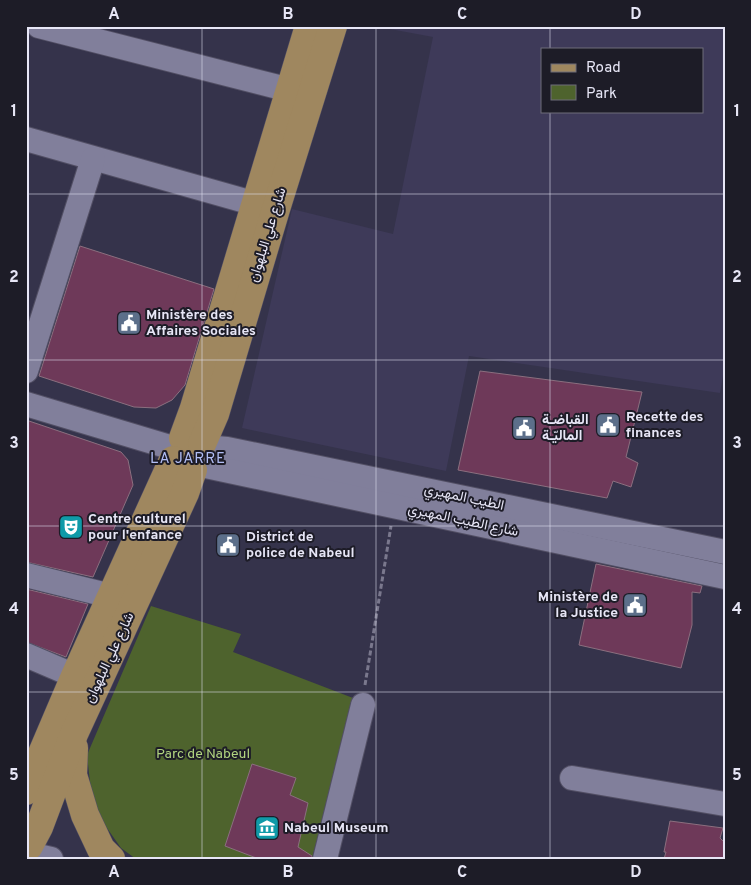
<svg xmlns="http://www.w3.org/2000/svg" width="751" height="885" font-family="Overpass,Vazirmatn,sans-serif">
	<rect width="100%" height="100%" fill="#35334b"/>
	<path fill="#3e3a59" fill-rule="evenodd" d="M374,26H725V364L720,393L469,356L446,471L242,428L292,209L393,234L433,37ZM542,49H702V111H542Z"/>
	<polygon fill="#4e632d" points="151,606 241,634 233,652 353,698 312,859 136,859 121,848 102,821 91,791 87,755"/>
	<g fill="#6e3959" stroke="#8b6f7f">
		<polygon points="80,246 214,289 185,385 172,400 156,408 134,407 39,376"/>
		<polygon points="480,371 642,392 626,457 638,463 631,487 613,481 607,498 458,470"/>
		<polygon points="26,420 121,452 128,460 133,485 93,577 26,562"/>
		<polygon points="596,564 702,586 700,593 692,592 692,625 681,668 579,645"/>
		<polygon points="26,589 88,604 66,657 26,642"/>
		<polygon points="252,764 296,778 290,795 308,803 298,847 312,856 312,859 259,859 225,846"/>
		<polygon points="670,821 723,828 720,838 725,843 725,859 664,859 666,852 664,852"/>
	</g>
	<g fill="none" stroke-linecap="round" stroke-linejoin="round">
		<defs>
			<g id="minor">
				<polyline points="39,26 290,90"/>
				<polyline points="26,139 274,209"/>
				<polyline points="26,371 93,159"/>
				<polyline points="26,404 173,448"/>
				<polyline points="204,447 227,449 725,552"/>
				<polyline points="201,465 725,577"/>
				<polyline points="26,575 111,596"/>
				<polyline points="26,655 75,676"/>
				<polyline points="572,778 725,804"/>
				<polyline points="38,856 51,859"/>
				<polyline points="325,859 363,705"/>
			</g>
			<g id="major">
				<polyline points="183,438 194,408 309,26"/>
				<polyline points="202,444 215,414 276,209 333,26"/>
				<polyline points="74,748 73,775 85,815 101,849 111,859"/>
				<polyline points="26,791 75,676 173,460"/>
				<polyline points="29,846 39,827 74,734 185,493 193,470"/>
			</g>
		</defs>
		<use href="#minor" stroke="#524f64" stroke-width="26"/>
		<use href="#major" stroke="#524f64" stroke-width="29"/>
		<polyline stroke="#7a788d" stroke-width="3" stroke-dasharray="5 2.5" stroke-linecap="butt" points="365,685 391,526"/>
		<use href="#minor" stroke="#817f9b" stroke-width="24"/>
		<use href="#major" stroke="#9f875f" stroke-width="28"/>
	</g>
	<path fill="none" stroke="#e7e6f6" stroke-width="1" stroke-opacity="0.55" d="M202,26V859M376,26V859M550,26V49M550,111V859M26,194H725M26,360H725M26,526H725M26,692H725"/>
	<defs>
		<symbol id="civic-square" viewBox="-11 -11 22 22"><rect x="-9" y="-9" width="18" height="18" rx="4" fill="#5c6f8a" stroke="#1d1c27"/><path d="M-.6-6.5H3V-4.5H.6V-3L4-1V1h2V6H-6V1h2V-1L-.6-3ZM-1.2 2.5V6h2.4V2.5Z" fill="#fff"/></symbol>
		<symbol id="theatre-square" viewBox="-11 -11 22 22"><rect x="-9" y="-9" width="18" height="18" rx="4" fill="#0f9aa8" stroke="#1d1c27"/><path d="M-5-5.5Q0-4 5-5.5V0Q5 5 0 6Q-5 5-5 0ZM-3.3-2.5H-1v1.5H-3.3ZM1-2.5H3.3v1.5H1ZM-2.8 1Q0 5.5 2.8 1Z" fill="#fff"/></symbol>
		<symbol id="museum-square" viewBox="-11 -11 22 22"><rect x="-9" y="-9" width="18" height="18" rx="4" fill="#0f9aa8" stroke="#1d1c27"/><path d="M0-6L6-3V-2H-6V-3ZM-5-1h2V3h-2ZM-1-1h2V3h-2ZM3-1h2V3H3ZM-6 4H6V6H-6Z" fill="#fff"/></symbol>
	</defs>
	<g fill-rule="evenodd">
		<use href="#civic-square" x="115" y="309" width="28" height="28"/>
		<use href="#civic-square" x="594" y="411" width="28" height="28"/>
		<use href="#civic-square" x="510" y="414" width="28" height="28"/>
		<use href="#theatre-square" x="57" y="513" width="28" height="28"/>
		<use href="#civic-square" x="214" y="531" width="28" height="28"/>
		<use href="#civic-square" x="621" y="591" width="28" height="28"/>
		<use href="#museum-square" x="253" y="814" width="28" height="28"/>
	</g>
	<g text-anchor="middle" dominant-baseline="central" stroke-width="4" stroke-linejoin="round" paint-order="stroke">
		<g font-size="14" fill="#e7e6f6" stroke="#1d1c27">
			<text transform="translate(268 235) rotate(-73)">شارع علي البلهوان</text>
			<text transform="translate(464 498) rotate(12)">الطيب المهيري</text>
			<text transform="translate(463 521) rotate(12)">شارع الطيب المهيري</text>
			<text transform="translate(110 658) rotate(-65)">شارع علي البلهوان</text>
		</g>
		<g font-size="14" font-weight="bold" fill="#e7e6f6" stroke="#1d1c27" text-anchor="start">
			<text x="146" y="315">Ministère des<tspan x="146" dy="16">Affaires Sociales</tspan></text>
			<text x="626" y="417">Recette des<tspan x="626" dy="16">finances</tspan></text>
			<text x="542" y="420">القباضـة<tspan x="542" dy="16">الماليّـة</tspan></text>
			<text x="88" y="519">Centre culturel<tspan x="88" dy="16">pour l'enfance</tspan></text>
			<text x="246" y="537">District de<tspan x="246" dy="16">police de Nabeul</tspan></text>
			<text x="618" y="597" text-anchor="end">Ministère de<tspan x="618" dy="16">la Justice</tspan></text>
			<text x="284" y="828">Nabeul Museum</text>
		</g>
		<g font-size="14" fill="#b1d47f" stroke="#1d1c27">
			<text x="203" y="754">Parc de Nabeul</text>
		</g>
		<g font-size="15" letter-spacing="1" fill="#b1bdf5" stroke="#1d1c27">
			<text x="188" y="459">LA JARRE</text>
		</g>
	</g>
	<rect width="751" height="885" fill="none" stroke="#1d1c27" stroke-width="55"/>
	<rect x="541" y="48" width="162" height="65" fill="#1d1c27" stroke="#6e6d7a"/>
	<rect x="551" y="64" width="25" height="8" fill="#9f875f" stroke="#6e6d7a"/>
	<text x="586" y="72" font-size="15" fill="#e7e6f6">Road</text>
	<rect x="551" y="85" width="25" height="15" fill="#4e632d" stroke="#6e6d7a"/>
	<text x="586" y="98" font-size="15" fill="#e7e6f6">Park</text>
	<rect x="28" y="28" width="696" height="830" fill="none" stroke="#e7e6f6" stroke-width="2"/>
	<g font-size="16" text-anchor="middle" font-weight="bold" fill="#e7e6f6">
		<text x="114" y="19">A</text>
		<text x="288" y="19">B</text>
		<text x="462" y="19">C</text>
		<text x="636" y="19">D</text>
		<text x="14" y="116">1</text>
		<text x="737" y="116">1</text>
		<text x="14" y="282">2</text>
		<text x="737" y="282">2</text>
		<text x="14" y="448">3</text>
		<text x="737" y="448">3</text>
		<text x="14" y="614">4</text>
		<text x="737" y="614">4</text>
		<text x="14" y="780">5</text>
		<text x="737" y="780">5</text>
		<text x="114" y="877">A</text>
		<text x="288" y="877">B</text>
		<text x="462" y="877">C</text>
		<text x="636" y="877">D</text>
	</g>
</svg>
